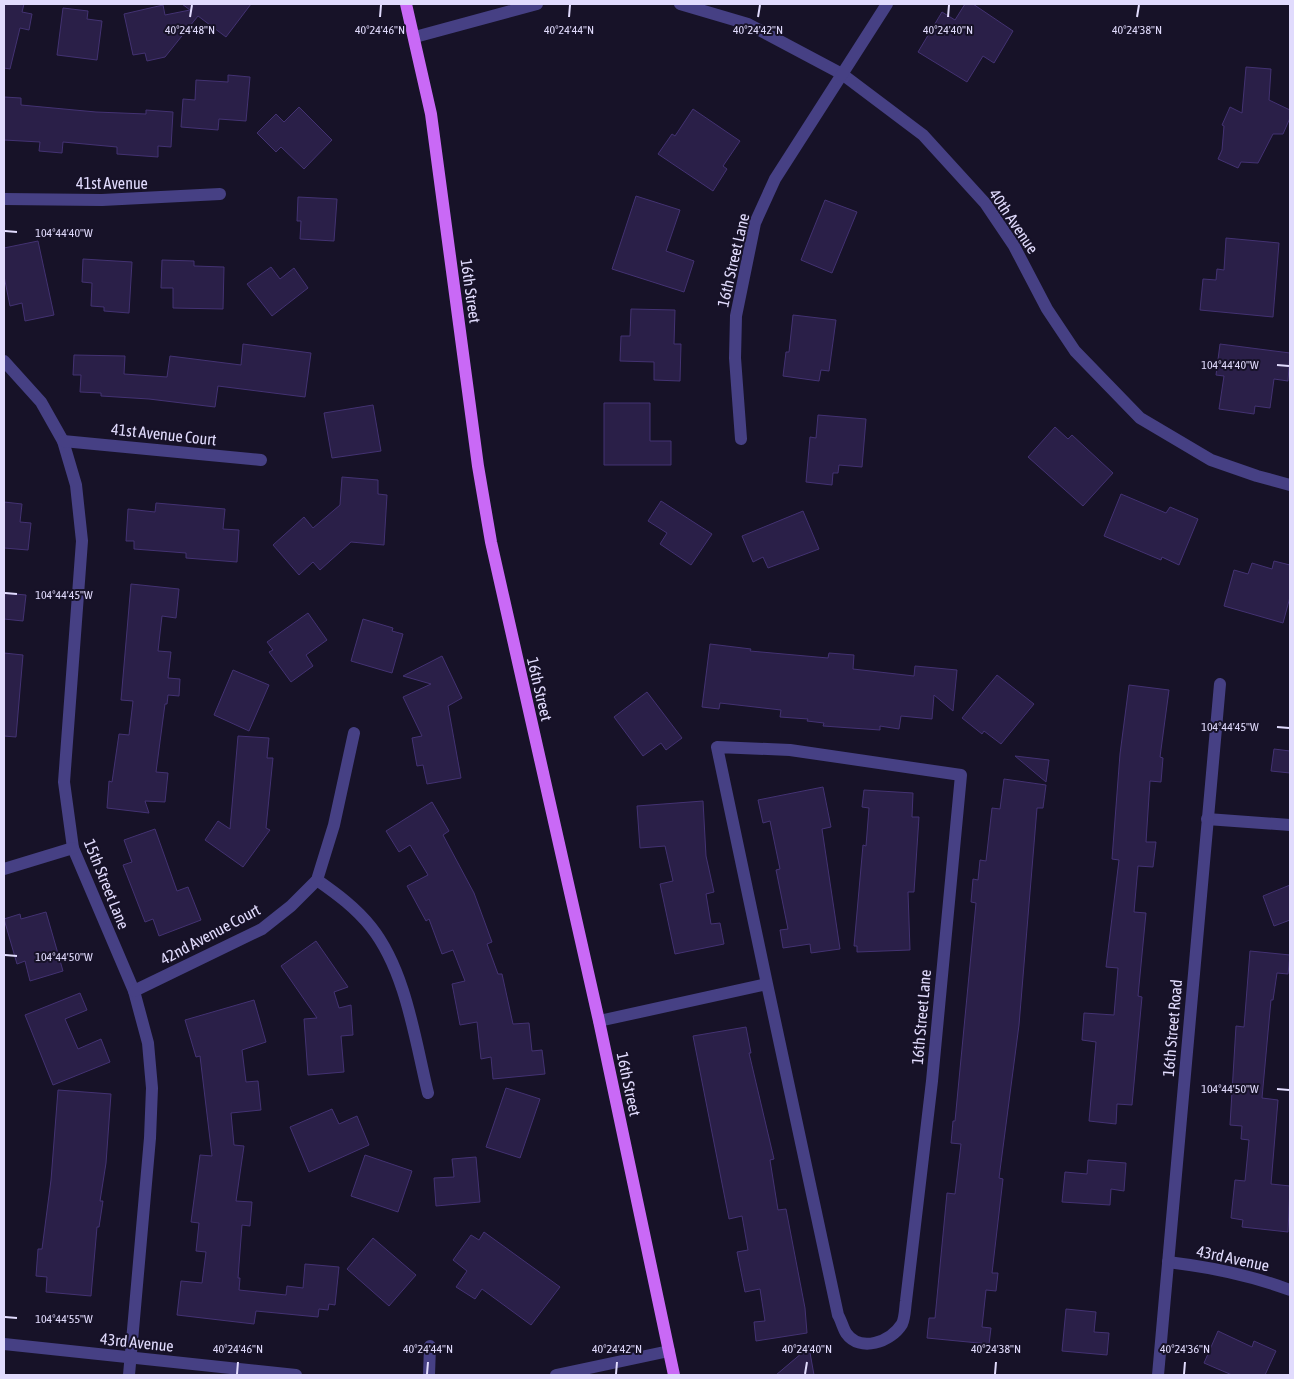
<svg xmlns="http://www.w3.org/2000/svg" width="1294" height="1379" font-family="'Asap Condensed',sans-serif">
	<rect width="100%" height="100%" fill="#171228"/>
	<g fill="#2a1f48" stroke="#433272">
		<polygon points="4,4 24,4 22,12 32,14 29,30 20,28 10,69 4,68"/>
		<polygon points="182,4 251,4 226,37 198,16 165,57 147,61 145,53 133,55 124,14 163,5 165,15 190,10"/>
		<polygon points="965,4 973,4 1013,31 994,63 983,56 967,82 918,52 942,12 955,20"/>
		<polygon points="63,8 88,11 87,19 102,21 97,60 57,55"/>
		<polygon points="1246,67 1271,69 1269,100 1290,110 1290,118 1283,134 1273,134 1258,163 1241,162 1238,168 1218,159 1222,150 1224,126 1222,125 1230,107 1242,113"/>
		<polygon points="228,75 250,77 246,121 219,119 218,130 181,127 183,99 195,100 196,80 228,82"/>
		<polygon points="4,97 21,98 21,105 96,112 146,114 146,110 173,112 171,147 158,146 158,157 117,154 117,147 63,142 62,153 39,151 40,142 4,140"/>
		<polygon points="299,107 332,140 304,169 281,147 276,152 257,133 276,114 284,122"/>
		<polygon points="693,109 740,141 723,166 727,169 713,191 658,154 672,134 675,136"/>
		<polygon points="636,196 680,210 666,251 694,261 684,292 612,269"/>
		<polygon points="298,197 337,199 334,241 300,239 301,221 297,221"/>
		<polygon points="825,200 857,212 832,273 801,260"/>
		<polygon points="1226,238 1279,243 1273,317 1200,310 1203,279 1216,280 1217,269 1224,270"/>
		<polygon points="38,241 54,315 25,321 22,303 10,306 4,276 4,248"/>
		<polygon points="83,259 132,262 129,313 104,311 104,307 91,306 92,283 82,282"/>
		<polygon points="162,260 194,261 194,266 224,267 223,309 173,308 173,288 161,288"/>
		<polygon points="271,267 280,279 294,268 308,288 272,316 247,284"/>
		<polygon points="631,309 675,310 674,344 681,344 680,381 654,380 654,362 620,361 621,336 630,336"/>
		<polygon points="793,315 836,320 829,371 821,370 819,381 783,376 786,352 789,352"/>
		<polygon points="243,344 311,353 305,397 218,386 215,407 149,399 101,396 101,393 80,392 81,375 73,375 74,355 125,356 124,374 167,377 170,356 241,365"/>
		<polygon points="1220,344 1290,353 1288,381 1274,379 1270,408 1255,406 1254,414 1219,409 1224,376 1216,375"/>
		<polygon points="604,403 650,403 650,441 671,441 671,465 604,465"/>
		<polygon points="373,405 381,451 332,458 324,413"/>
		<polygon points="818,415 866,419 862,467 839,465 838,473 833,473 832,485 806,482 810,437 816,438"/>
		<polygon points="1055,427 1068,439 1072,435 1113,473 1083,506 1028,457"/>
		<polygon points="342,477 378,480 378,494 387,495 384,545 351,542 320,570 313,562 299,575 273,545 304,517 313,528 340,505"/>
		<polygon points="1121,494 1166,513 1170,507 1198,519 1179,565 1162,557 1161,560 1104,536"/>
		<polygon points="661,501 712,534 691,565 660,544 667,533 648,521"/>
		<polygon points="4,502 22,504 20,522 31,523 28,550 4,548"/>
		<polygon points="156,503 225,509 223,529 239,530 237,562 186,558 186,553 134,549 134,541 126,541 128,509 155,512"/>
		<polygon points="803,511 819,549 768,568 763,557 753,562 742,536"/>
		<polygon points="1274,561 1290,565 1290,597 1283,623 1224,606 1234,570 1248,574 1252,563 1272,569"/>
		<polygon points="131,584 179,589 176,618 162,616 158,651 171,652 168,678 180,679 179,696 168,695 167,704 165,704 156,772 168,773 165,802 145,801 149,813 107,808 109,781 112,782 119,734 129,735 133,701 121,700"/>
		<polygon points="4,593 26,595 23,621 4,619"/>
		<polygon points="308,613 327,640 306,655 313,666 291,682 269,652 273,650 267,642"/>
		<polygon points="363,619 393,628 392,631 403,634 392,673 351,661"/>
		<polygon points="710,644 751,649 750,651 828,658 829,653 854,655 853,669 914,676 915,666 957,670 953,711 934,695 932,719 901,716 899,729 880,726 880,730 823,726 824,723 807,721 808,719 780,717 781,710 720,703 719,709 702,707"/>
		<polygon points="4,653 23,655 16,737 4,736"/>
		<polygon points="442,656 462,698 448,706 461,778 427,784 423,765 417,766 412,738 422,736 403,697 431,684 403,676"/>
		<polygon points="233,670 269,685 249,731 214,715"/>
		<polygon points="997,675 1034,704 1001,744 984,731 982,734 962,718"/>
		<polygon points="1129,685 1169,690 1160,757 1163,758 1161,782 1150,781 1146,842 1156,842 1153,867 1138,866 1134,912 1146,913 1138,996 1142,997 1132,1105 1117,1104 1116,1124 1089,1121 1096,1042 1082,1040 1084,1013 1114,1015 1118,968 1106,967 1119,860 1112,859 1120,754"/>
		<polygon points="647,692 682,738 666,750 661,743 643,756 614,717"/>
		<polygon points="238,736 269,738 267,758 273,758 266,828 270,830 243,867 205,840 218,821 230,829"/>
		<polygon points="1274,749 1290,751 1290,773 1271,771"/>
		<polygon points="1015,756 1049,760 1046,782"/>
		<polygon points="1004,779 1046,785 1043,808 1037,808 1019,1025 999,1178 1003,1179 992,1273 998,1273 996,1291 986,1290 982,1327 991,1328 989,1344 927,1338 929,1318 935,1318 947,1193 955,1194 961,1144 951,1143 953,1121 955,1121 976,903 971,902 973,879 978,880 980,860 986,861 992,808 1000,809"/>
		<polygon points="823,787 831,827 822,829 840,949 811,953 810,944 783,948 780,930 788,929 776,870 780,869 770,821 763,823 758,800"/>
		<polygon points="864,790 913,793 912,817 919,817 914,892 908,892 910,950 857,952 857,946 854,946 863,845 866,846 869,808 862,807"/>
		<polygon points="703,801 706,856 714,892 706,894 711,924 720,923 724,944 675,954 660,884 673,881 665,846 640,848 637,806"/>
		<polygon points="432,802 449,831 443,835 474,893 492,942 487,944 498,974 502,974 513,1024 529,1023 532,1051 542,1050 545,1074 493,1079 491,1057 481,1059 477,1022 460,1025 452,984 465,981 453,950 442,954 429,919 426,921 407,886 428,875 410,845 399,852 386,831"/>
		<polygon points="155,829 177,891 188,887 201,920 159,936 153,919 145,922 123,865 132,862 124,840"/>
		<polygon points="1290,885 1290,920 1274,926 1263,896"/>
		<polygon points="46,912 63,971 30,981 25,961 17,964 4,919 20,914 21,919"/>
		<polygon points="316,941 348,987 334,992 339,1008 351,1005 353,1035 341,1036 344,1072 308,1075 304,1019 317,1018 281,966"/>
		<polygon points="1250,951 1290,955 1288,974 1277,973 1273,1000 1271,1000 1262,1098 1278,1100 1271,1184 1290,1186 1288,1232 1242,1227 1243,1220 1231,1218 1235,1180 1245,1181 1249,1140 1241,1139 1242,1126 1230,1125 1236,1026 1244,1027"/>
		<polygon points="80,993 87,1010 65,1019 78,1049 101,1039 110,1062 53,1085 25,1015"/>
		<polygon points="254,1000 266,1042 242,1050 246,1082 258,1081 261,1110 231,1113 234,1145 244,1146 236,1201 252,1202 250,1226 242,1225 238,1278 240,1278 239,1290 286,1295 287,1286 303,1288 305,1264 339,1267 335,1305 329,1304 328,1310 319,1309 318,1317 256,1311 254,1324 177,1315 181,1281 202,1283 206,1252 196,1251 199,1223 191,1222 200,1155 212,1156 200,1056 196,1057 185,1020"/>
		<polygon points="746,1027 751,1053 749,1053 774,1159 770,1160 778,1210 786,1209 805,1308 807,1333 756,1341 754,1322 765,1321 760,1289 745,1292 737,1252 748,1250 742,1216 729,1219 693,1036"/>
		<polygon points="506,1088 540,1099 520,1158 486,1147"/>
		<polygon points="58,1090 111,1094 106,1163 100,1201 103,1201 99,1227 97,1227 91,1296 46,1292 47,1277 36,1276 38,1249 42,1249 51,1180"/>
		<polygon points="332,1109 339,1124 357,1116 369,1145 309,1172 290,1127"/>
		<polygon points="365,1155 412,1171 398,1212 351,1196"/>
		<polygon points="476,1157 480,1202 436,1206 434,1178 454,1177 452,1159"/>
		<polygon points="1088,1160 1126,1163 1124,1191 1111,1189 1110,1205 1062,1202 1065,1172 1087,1174"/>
		<polygon points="484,1232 560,1287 531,1325 482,1289 475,1299 456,1287 467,1271 453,1260 471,1235 479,1240"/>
		<polygon points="373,1238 416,1275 389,1306 347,1269"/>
		<polygon points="1066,1309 1096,1312 1094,1332 1109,1333 1107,1355 1062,1351"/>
		<polygon points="1218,1331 1252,1347 1254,1341 1276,1351 1265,1375 1232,1375 1204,1363"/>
		<polygon points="809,1347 814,1375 776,1375"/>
	</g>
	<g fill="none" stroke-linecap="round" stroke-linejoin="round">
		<g stroke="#464084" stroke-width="12">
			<polyline points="680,4 748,24 842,74 923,135 985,203 1014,246 1047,309 1075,351 1140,418 1211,460 1257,476 1290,485"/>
			<polyline points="415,37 537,4"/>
			<polyline points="4,199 102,200 220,194"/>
			<polyline points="4,361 41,402 63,441 76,485 82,541 64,782 73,848 134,991 148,1043 152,1088 150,1138 129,1375"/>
			<polyline points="741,439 735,358 736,316 755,223 775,179 887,4"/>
			<polyline points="63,441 261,460"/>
			<polyline points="1207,819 1290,825"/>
			<polyline points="4,869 73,848"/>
			<path d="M317,880C337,894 356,908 371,927C406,971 415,1040 428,1093"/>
			<polyline points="134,991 262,929 291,906 317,880 334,825 354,733"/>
			<path d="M599,1021L767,984L717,747L790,750L961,775L932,1081L906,1301C905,1308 905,1318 902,1324C891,1342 860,1353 846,1333C843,1328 841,1320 838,1315L767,984"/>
			<path d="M1168,1262C1210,1267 1250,1275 1290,1290"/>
			<polyline points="4,1344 296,1375"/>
			<polyline points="429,1375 430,1346"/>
			<polyline points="556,1375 669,1351"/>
			<polyline points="1158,1375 1220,684"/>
		</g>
		<polyline stroke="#c969f6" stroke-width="12" points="406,4 431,114 478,466 491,542 599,1021 674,1375"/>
	</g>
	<path fill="none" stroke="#e1dbfd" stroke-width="2" d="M190,17L192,5M380,17L381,5M569,17L570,5M758,17L760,5M948,17L949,5M1137,17L1139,5M5,231L17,232M1277,365L1289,366M5,593L17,594M1277,727L1289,728M5,955L17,956M1277,1089L1289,1090M5,1317L17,1318M237,1374L238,1362M427,1374L428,1362M616,1374L617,1362M805,1374L807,1362M995,1374L996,1362M1184,1374L1185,1362"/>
	<g text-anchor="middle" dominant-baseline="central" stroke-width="4" stroke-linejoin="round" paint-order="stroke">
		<g font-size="16" fill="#e1dbfd" stroke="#171228">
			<text x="112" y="183">41st Avenue</text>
			<text transform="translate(1014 221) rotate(56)">40th Avenue</text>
			<text transform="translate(733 260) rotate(-77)">16th Street Lane</text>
			<text transform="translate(471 291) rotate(82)">16th Street</text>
			<text transform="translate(164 434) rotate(6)">41st Avenue Court</text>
			<text transform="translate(540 689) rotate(77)">16th Street</text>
			<text transform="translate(107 884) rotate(68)">15th Street Lane</text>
			<text transform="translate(210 934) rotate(-28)">42nd Avenue Court</text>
			<text transform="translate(921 1017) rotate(-85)">16th Street Lane</text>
			<text transform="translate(1172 1028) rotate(-85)">16th Street Road</text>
			<text transform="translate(629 1084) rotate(78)">16th Street</text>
			<text transform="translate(1233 1258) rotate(12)">43rd Avenue</text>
			<text transform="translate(137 1342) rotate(6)">43rd Avenue</text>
		</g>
	</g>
	<g font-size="12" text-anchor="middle" fill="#e1dbfd" stroke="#171228" stroke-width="4" stroke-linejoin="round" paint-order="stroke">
		<text x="190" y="34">40°24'48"N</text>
		<text x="380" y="34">40°24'46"N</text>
		<text x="569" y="34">40°24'44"N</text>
		<text x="758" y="34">40°24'42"N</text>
		<text x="948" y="34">40°24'40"N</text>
		<text x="1137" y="34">40°24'38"N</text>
		<text x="64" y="237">104°44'40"W</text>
		<text x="1230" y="369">104°44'40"W</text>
		<text x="64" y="599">104°44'45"W</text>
		<text x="1230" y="731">104°44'45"W</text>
		<text x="64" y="961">104°44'50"W</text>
		<text x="1230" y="1093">104°44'50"W</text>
		<text x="64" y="1323">104°44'55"W</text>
		<text x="238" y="1353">40°24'46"N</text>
		<text x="428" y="1353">40°24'44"N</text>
		<text x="617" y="1353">40°24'42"N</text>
		<text x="807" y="1353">40°24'40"N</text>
		<text x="996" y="1353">40°24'38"N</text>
		<text x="1185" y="1353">40°24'36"N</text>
	</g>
	<rect width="1294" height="1379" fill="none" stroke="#e1dbfd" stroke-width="10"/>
</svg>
